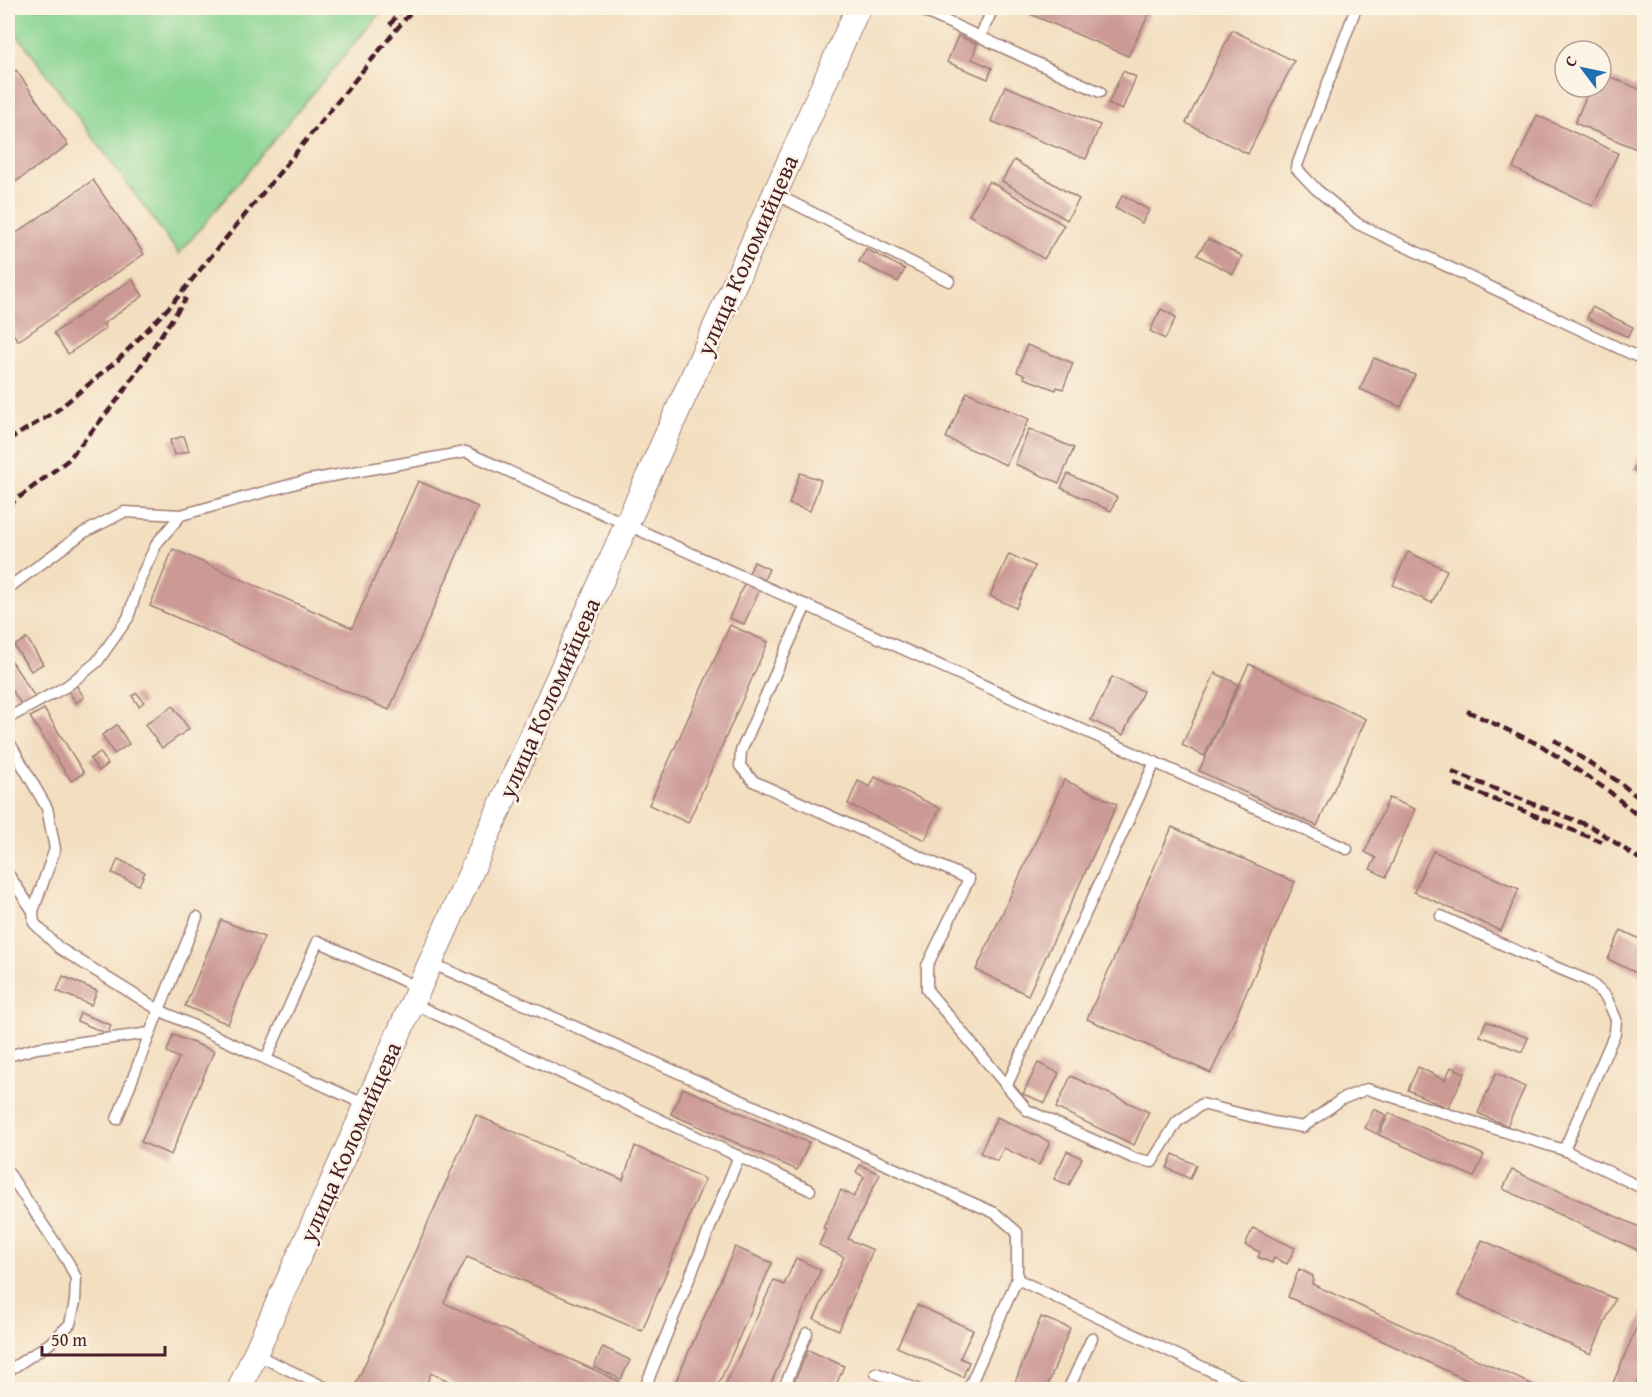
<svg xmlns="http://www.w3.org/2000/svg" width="1652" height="1397" font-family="'Gentium Book Plus',serif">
	<rect width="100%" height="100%" fill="#fcf5e5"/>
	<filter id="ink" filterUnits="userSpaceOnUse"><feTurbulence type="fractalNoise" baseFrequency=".0167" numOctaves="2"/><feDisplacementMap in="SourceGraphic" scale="12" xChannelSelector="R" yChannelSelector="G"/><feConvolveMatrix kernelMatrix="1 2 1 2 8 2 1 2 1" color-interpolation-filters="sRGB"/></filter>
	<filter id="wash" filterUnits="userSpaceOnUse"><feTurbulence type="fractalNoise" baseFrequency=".008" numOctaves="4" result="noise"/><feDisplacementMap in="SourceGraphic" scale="24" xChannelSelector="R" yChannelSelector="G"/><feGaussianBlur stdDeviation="1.35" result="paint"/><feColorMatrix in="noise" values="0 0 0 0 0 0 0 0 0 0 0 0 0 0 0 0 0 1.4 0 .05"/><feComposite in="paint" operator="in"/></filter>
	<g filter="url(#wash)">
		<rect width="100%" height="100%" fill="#f3dec0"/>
		<polygon fill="#88d492" stroke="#697a5e" stroke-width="1.5" points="8,8 384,8 179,254 8,22"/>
		<g id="blocks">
			<g fill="#cc9a95">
				<polygon points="1024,8 1152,8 1128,56 1023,11"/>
				<polygon points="1232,30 1294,61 1248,154 1186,123"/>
				<polygon points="958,36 977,44 972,59 992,68 988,79 947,62"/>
				<polygon points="16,70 68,145 8,187 8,76"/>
				<polygon points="1123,71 1136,77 1122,110 1108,104"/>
				<polygon points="1601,73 1644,91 1644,152 1575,123 1590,87 1601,87"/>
				<polygon points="1005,86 1100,125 1086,159 991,121"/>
				<polygon points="1537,115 1618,153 1593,206 1513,168"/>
				<polygon points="1014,160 1079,199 1067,220 1002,181"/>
				<polygon points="93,180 144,254 18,341 8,326 8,239"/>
				<polygon points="989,181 1064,225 1044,259 969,215"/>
				<polygon points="1123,195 1149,210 1142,223 1115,208"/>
				<polygon points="1208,239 1242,256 1233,274 1197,255"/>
				<polygon points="866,249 905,269 898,282 859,262"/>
				<polygon points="132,279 143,296 103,324 106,328 68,354 54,333"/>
				<polygon points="1592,307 1633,327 1628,337 1587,318"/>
				<polygon points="1161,309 1176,317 1165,339 1150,331"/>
				<polygon points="1644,325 1644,341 1638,338"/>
				<polygon points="1027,345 1073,363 1063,389 1057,387 1056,390 1024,378 1025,375 1017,372"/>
				<polygon points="1374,358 1415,375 1401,407 1360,389"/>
				<polygon points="967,392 1029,419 1006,465 946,438"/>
				<polygon points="1029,429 1074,448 1059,483 1015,464"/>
				<polygon points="184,436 189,451 174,455 170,440"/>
				<polygon points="1642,449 1644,450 1644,475 1633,470"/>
				<polygon points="800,473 821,480 810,511 789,504"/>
				<polygon points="1068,474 1117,497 1111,511 1061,488"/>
				<polygon points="418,481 478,507 389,710 150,606 173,549 352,628"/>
				<polygon points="1408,552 1447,570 1432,603 1393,585"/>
				<polygon points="1009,554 1035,566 1016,608 990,596"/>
				<polygon points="754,562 769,569 744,624 729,618"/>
				<polygon points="730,625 768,642 688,823 649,805"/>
				<polygon points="27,638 43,664 31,671 14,646"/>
				<polygon points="8,656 35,697 22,706 8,684"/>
				<polygon points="1249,664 1366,719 1317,826 1199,771"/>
				<polygon points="1215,673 1238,684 1204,756 1182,745"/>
				<polygon points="1112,677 1143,691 1123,735 1091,720"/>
				<polygon points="76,685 84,697 76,703 68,690"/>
				<polygon points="137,693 144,702 139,706 132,696"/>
				<polygon points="173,706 189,729 162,748 145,725"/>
				<polygon points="44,709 84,773 71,781 30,717"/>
				<polygon points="117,725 129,744 114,754 102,735"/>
				<polygon points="100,752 108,764 99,771 90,759"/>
				<polygon points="875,777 940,808 925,840 848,804 858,781 870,787"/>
				<polygon points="1064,780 1117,804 1028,995 976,970"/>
				<polygon points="1389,798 1415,809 1386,877 1370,869 1376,858 1365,852"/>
				<polygon points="1172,827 1295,882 1211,1073 1087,1019"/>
				<polygon points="1433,851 1519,889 1501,931 1414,892"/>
				<polygon points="118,859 145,872 139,885 112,873"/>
				<polygon points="221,920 264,937 228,1024 185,1006"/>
				<polygon points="1621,930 1644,941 1644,977 1608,959"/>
				<polygon points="63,976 97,991 91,1005 57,991"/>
				<polygon points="80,1013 111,1025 108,1034 77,1021"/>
				<polygon points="1486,1021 1528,1038 1522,1052 1480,1036"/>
				<polygon points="173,1035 214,1051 171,1155 141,1142 179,1058 167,1052"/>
				<polygon points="1038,1063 1059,1073 1045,1103 1023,1094"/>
				<polygon points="1418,1067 1445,1080 1451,1067 1465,1073 1448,1108 1408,1090"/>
				<polygon points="1496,1073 1525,1087 1507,1126 1478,1113"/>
				<polygon points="1071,1076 1149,1112 1134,1145 1056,1108"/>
				<polygon points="683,1088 809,1143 797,1170 671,1114"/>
				<polygon points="1374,1109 1386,1115 1377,1134 1365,1128"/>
				<polygon points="1389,1113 1484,1155 1474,1177 1379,1135"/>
				<polygon points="476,1115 623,1180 635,1146 705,1179 642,1331 467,1257 444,1303 619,1381 616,1390 469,1390 431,1373 424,1390 368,1390 356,1384"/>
				<polygon points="997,1117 1050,1142 1039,1165 1004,1148 997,1161 980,1153"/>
				<polygon points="1067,1151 1082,1158 1069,1185 1054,1179"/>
				<polygon points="1173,1154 1196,1165 1190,1179 1167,1168"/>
				<polygon points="860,1165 880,1174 848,1239 873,1250 839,1330 814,1319 844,1257 819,1245 826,1229 823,1228 841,1190 854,1197 864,1177 856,1172"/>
				<polygon points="1512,1170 1644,1229 1644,1253 1503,1189"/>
				<polygon points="1253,1228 1295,1248 1287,1264 1274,1258 1272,1263 1258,1257 1260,1252 1245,1245"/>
				<polygon points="1482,1240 1615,1299 1591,1354 1458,1295"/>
				<polygon points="735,1247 772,1263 716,1390 672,1390"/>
				<polygon points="796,1258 821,1270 768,1390 723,1390 774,1280 784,1285"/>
				<polygon points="1299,1269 1313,1276 1312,1284 1544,1390 1488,1390 1288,1297"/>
				<polygon points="917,1305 973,1330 960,1358 969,1362 963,1377 897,1347"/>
				<polygon points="1644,1310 1644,1364 1634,1390 1610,1390"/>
				<polygon points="1041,1317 1070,1328 1046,1390 1012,1390"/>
				<polygon points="603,1347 630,1360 621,1379 594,1367"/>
				<polygon points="808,1350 844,1366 834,1390 791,1390"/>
			</g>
		</g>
	</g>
	<g filter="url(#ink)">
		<use href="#blocks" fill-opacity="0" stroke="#9e7e76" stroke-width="1.5"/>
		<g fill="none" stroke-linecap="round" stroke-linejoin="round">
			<defs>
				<g id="service">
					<polyline points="917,8 1100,92"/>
					<polyline points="1356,8 1296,168 1316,189 1358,224 1644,360"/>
					<polyline points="980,37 993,8"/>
					<polyline points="775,194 949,281"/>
					<polyline points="8,588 83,533 124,512 181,515 304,481 466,452 1347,849"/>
					<polyline points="806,605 741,751 740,766 753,781 969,879 927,966 927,990 1027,1110 1133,1158 1152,1162 1177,1122 1202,1104 1273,1122 1303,1127 1342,1099 1367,1089 1564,1150 1644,1189"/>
					<polyline points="8,718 67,686 97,662 128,618 141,577 157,543 181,515"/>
					<polyline points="8,740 47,808 55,849 33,911 34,923 59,948 159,1010 197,917"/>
					<polyline points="8,874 33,911"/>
					<polyline points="1441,916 1519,952 1589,981 1606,997 1616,1019 1615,1033 1564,1150"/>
					<polyline points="431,963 995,1213 1017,1232 1017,1279 968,1390"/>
					<polyline points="412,1003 810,1190"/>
					<polyline points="8,1056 37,1048 150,1033"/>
					<polyline points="266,1059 318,941 419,988"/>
					<polyline points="1007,1085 1155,762"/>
					<polyline points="117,1119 159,1010 366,1105"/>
					<polyline points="8,1172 68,1262 76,1278 75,1302 70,1324 49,1344 8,1371"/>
					<polyline points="1017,1279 1251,1390"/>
					<polyline points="255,1354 331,1390"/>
					<polyline points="876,1373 919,1390"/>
					<polyline points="644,1390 739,1156"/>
					<polyline points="783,1390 807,1333"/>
					<polyline points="1068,1390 1092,1338"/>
				</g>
				<polyline id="tertiary" points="239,1390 858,8"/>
			</defs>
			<use href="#service" stroke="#9e7e76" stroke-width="13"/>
			<use href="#tertiary" stroke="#9e7e76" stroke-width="26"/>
			<use href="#service" stroke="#fff" stroke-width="10"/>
			<use href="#tertiary" stroke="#fff" stroke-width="24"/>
			<g stroke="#4a1f2b" stroke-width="4.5" stroke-dasharray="9 4.5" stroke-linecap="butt">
				<polyline points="390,25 402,8"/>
				<polyline points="8,440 55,412 117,361 173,303 414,8"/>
				<polyline points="8,506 68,460 119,398 186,298"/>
				<polyline points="1467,711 1542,746 1610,792 1644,821"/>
				<polyline points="1554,740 1619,782 1644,802"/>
				<polyline points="1452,772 1592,827 1644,862"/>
				<polyline points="1455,784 1605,843"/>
			</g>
		</g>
	</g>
	<g text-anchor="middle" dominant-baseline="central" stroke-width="5" stroke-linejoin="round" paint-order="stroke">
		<g font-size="24" fill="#4a1f2b" stroke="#fcf5e5">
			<text transform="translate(747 255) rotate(-66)">улица Коломийцева</text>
			<text transform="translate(549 698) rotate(-66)">улица Коломийцева</text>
			<text transform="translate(350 1142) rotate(-66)">улица Коломийцева</text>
		</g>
	</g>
	<rect width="1652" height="1397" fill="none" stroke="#fcf5e5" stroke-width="30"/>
	<g transform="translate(1583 69) rotate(302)"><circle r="28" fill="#fcf5e5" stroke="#b59f9b" stroke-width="1.5"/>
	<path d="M0-4.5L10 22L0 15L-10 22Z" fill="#1f6fb2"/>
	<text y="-9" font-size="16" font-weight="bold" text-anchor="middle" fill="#4a1f2b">С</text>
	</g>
	<path d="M42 1346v9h123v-9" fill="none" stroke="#4a1f2b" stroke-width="3"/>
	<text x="51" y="1346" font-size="18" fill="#4a1f2b" stroke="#fcf5e5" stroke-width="4.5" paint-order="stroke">50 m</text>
</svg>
